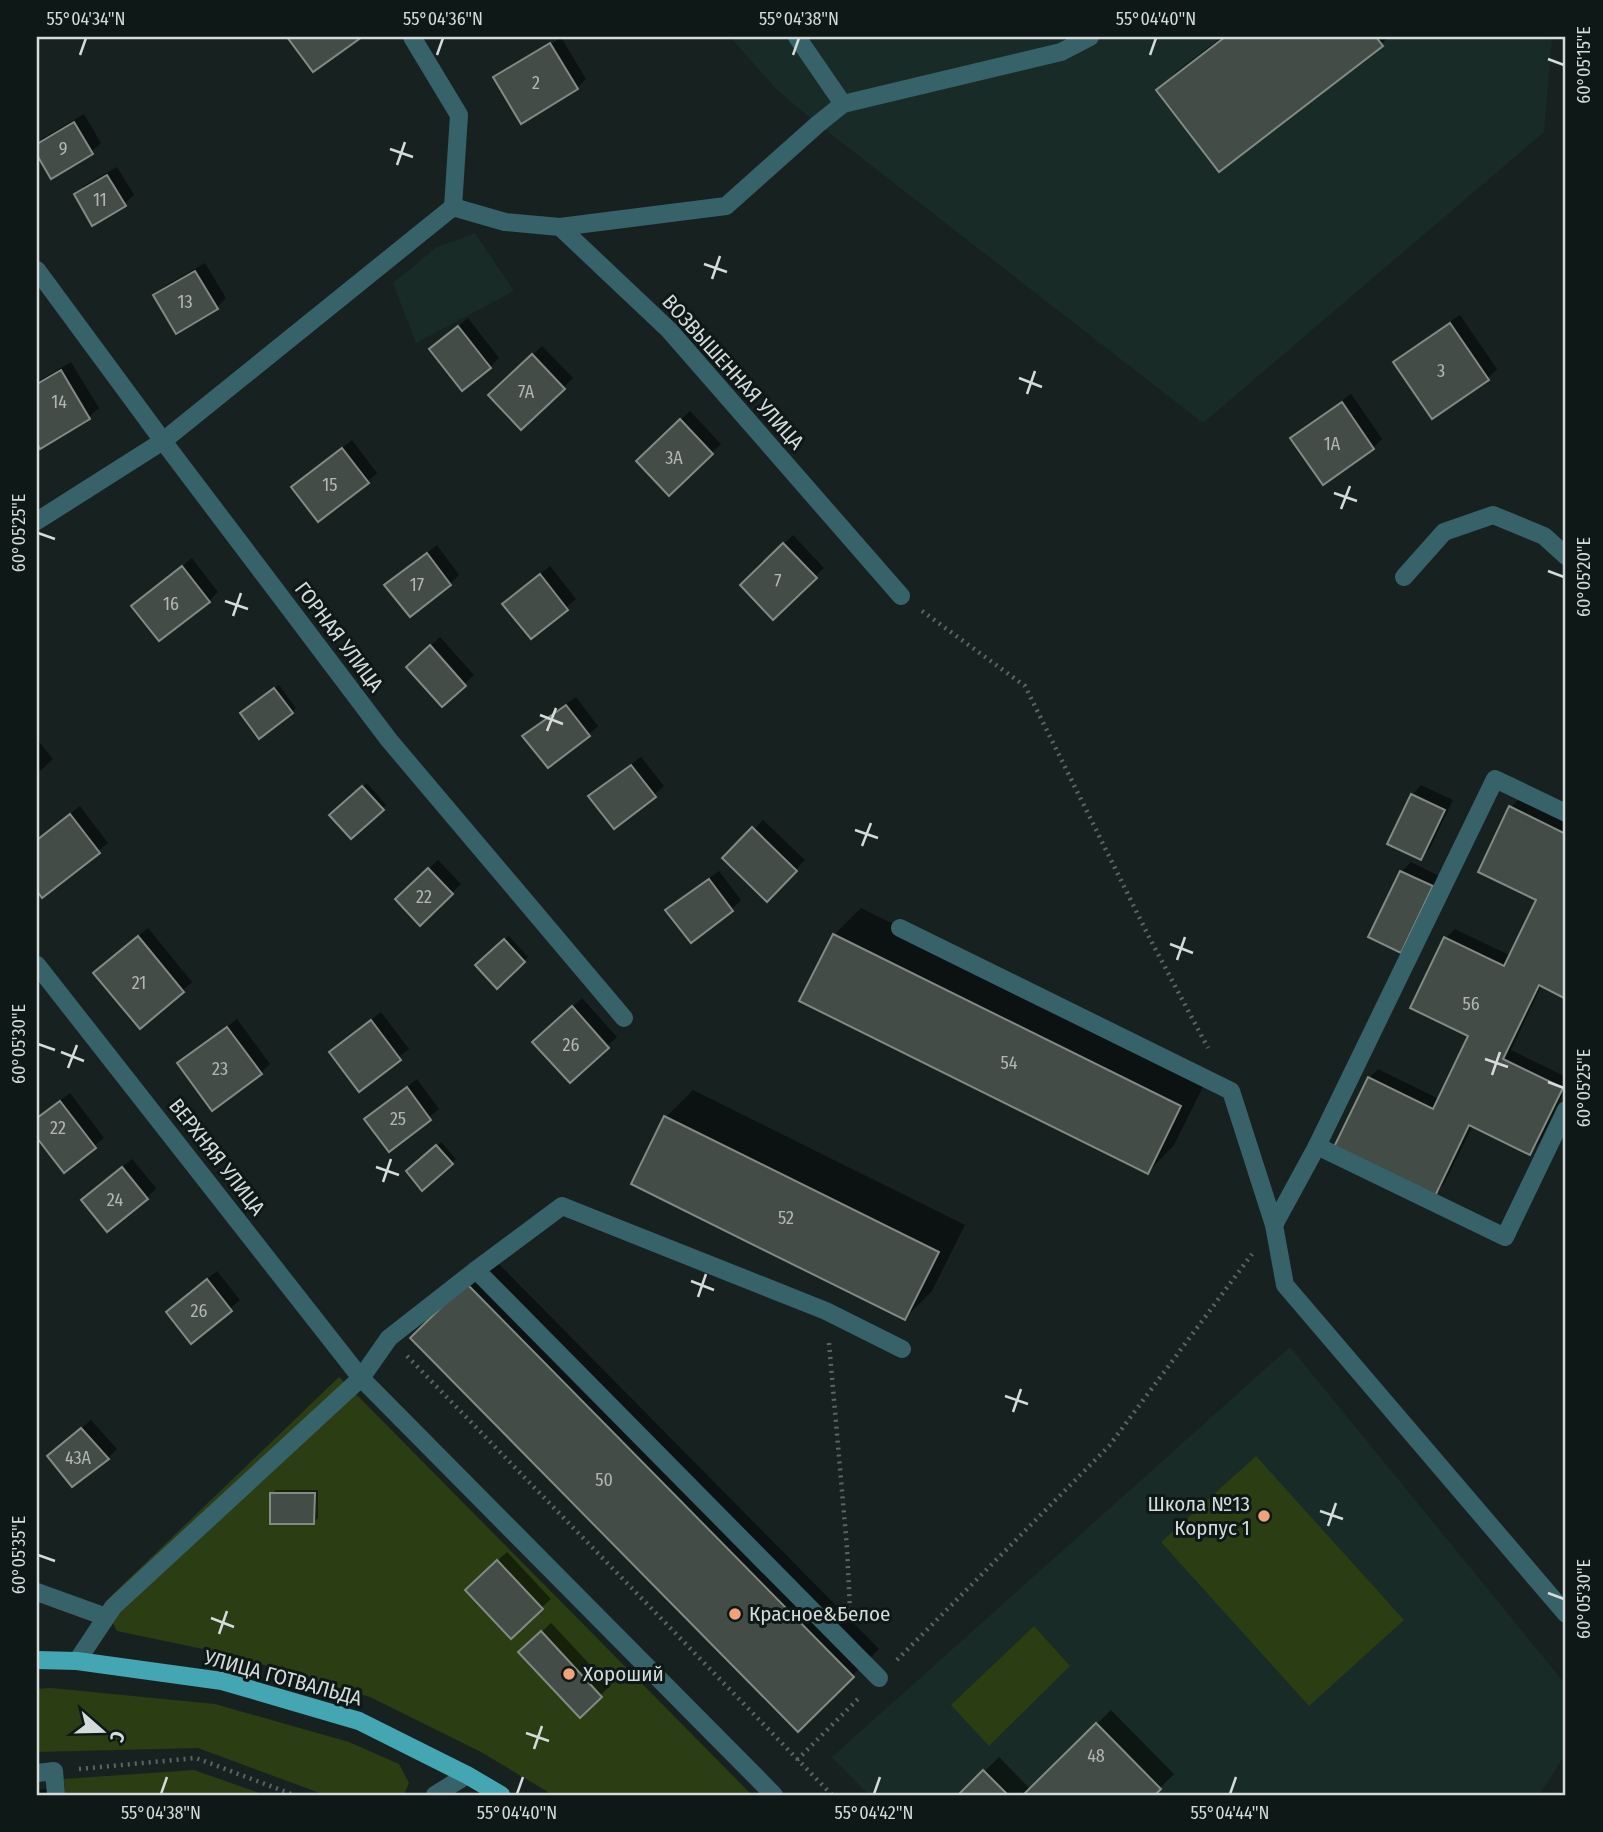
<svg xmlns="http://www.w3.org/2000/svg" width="1603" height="1832" font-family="'Fira Sans Condensed',sans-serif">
	<rect width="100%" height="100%" fill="#172220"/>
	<g fill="#182b27">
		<polygon points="730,37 1552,37 1544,132 1203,423 818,124 778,91"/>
		<polygon points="475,233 514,291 416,343 393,283 437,247"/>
		<polygon points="1290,1347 1566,1685 1566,1753 1539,1795 869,1795 832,1757"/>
	</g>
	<g fill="#2b3d12">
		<path d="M339,1377L752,1795H553L481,1752L370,1697L227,1654L117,1631C110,1618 107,1609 112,1595Z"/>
		<polygon points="1256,1456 1404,1620 1309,1706 1161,1542"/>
		<polygon points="1034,1626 1070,1666 989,1746 951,1705"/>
		<polygon points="51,1688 215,1704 349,1742 399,1764 409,1783 404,1795 325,1795 198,1748 37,1752 37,1689"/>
		<polygon points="194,1770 265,1795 65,1795 64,1779"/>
	</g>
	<g fill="#0007">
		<polygon points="557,37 561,37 586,79 577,88 495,77 504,69 504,73 558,40 557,37 505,68"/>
		<polygon points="1222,37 1389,37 1381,44 1158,90 1177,71"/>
		<polygon points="84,114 101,143 91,152 51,176 37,152 37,145 43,138"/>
		<polygon points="117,167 134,195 124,204 76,195 85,185"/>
		<polygon points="205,263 226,298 217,307 155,296 165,286"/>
		<polygon points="1460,315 1497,369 1488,378 1433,416 1396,362 1405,353"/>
		<polygon points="468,318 499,358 490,367 441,340"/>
		<polygon points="542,346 573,378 521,428 490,396"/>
		<polygon points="71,362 99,408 89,417 41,446 37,439 37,382"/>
		<polygon points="1351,394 1382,439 1373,448 1292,438 1301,429"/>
		<polygon points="690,411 721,444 669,493 638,461"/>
		<polygon points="352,440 377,473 367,482 293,487"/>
		<polygon points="793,535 824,568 773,617 742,585"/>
		<polygon points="437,545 459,575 450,584 386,585"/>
		<polygon points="192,558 218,592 209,601 134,606"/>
		<polygon points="550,566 576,599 531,637 514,595"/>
		<polygon points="440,637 474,675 442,705 417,658"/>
		<polygon points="279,685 296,708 292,712 247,710"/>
		<polygon points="576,697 598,726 588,735 524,736 533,727"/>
		<polygon points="37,739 53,759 37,774"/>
		<polygon points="641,757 664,786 654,795 590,796"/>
		<polygon points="367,783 386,805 351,837 331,815"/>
		<polygon points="1421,785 1453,800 1430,848 1420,858 1412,795"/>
		<polygon points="1520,798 1566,820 1566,997 1542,985 1511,1050 1566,1077 1566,1088 1539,1143 1530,1153 1473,1125 1444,1184 1435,1194 1369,1078 1378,1069 1439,1099 1470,1036 1446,938 1455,929 1511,956 1538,900 1511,807"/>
		<polygon points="80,806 108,843 43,896 37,888 37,840"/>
		<polygon points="763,820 805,860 767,899 725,858"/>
		<polygon points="438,860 461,884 420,923 397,899"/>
		<polygon points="1411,862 1441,877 1410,941 1401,951 1401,872"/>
		<polygon points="719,871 741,900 732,909 667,910 677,901"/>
		<polygon points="861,908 1207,1079 1174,1145 1148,1172 834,935"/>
		<polygon points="148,928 192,982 140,1027 105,964"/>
		<polygon points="509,936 528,957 497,986 477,965"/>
		<polygon points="582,998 617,1037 570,1081 544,1033"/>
		<polygon points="381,1012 409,1049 359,1089 331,1052"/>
		<polygon points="237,1019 270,1064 261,1073 180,1064"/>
		<polygon points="417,1079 439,1109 389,1149 367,1119"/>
		<polygon points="693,1090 965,1225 932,1291 905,1318 666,1117"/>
		<polygon points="70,1093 104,1138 64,1171 37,1135 37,1118"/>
		<polygon points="441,1142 456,1159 452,1163 413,1167"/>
		<polygon points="132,1159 156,1188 147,1198 93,1191"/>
		<polygon points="493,1258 879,1649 798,1729 412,1338"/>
		<polygon points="217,1271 240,1300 192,1341 177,1303"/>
		<polygon points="91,1420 117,1449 108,1458 59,1447"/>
		<polygon points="276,1490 318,1490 318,1518 314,1522 272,1494"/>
		<polygon points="507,1552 551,1599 541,1608 476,1580"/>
		<polygon points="551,1623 610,1686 580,1715 521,1652"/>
		<polygon points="1111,1710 1174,1774 1153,1795 961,1795 999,1757 1031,1790"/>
		<polygon points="51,1788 52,1795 37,1795 37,1790"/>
	</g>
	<g fill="#434c46" stroke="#818b84" stroke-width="2">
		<polygon points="287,37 362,37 313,72"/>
		<polygon points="1225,37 1376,37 1383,46 1219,172 1156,90"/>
		<polygon points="550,43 578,89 521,124 493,77"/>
		<polygon points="74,122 93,154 51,179 37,155 37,144"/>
		<polygon points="107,175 126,206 92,226 74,194"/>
		<polygon points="195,271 218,309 176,334 153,295"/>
		<polygon points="1450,323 1489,380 1432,419 1393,362"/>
		<polygon points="458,326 491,368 462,391 429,349"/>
		<polygon points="532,354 565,389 521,430 488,395"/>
		<polygon points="61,370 90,419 40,449 37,443 37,384"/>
		<polygon points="1342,402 1374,449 1323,485 1290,438"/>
		<polygon points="680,419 713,454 669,496 636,461"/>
		<polygon points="342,448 369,483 318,522 291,487"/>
		<polygon points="783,543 817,578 773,620 740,585"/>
		<polygon points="427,553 451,585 410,617 384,585"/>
		<polygon points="182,566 210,602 159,641 131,606"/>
		<polygon points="540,574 568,610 531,639 502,604"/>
		<polygon points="430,645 466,686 442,707 406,667"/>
		<polygon points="274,688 293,713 259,739 240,713"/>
		<polygon points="566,705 590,736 548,768 522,736"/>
		<polygon points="631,765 656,797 614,829 588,796"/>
		<polygon points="362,786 384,810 351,839 329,815"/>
		<polygon points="1411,794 1445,810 1421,860 1387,844"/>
		<polygon points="1509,806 1566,834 1566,999 1539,985 1503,1059 1563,1088 1530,1155 1469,1125 1435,1196 1334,1147 1368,1077 1433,1109 1468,1036 1410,1008 1444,937 1504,966 1536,900 1478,872"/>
		<polygon points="70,814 100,853 42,898 37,891 37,840"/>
		<polygon points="752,827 797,871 767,902 722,858"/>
		<polygon points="428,868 453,894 420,926 395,899"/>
		<polygon points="1400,871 1433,886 1401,953 1368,937"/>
		<polygon points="709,879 733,911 691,943 665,910"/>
		<polygon points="833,934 1181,1106 1148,1174 799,1001"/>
		<polygon points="138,936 184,992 140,1029 93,973"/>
		<polygon points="504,939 525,962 497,989 475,965"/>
		<polygon points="572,1006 609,1048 570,1083 532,1042"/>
		<polygon points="371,1020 401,1060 359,1092 329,1052"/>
		<polygon points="227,1027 262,1074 212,1111 177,1063"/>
		<polygon points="407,1087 431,1120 389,1152 364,1119"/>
		<polygon points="60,1101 96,1148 64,1173 37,1138 37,1118"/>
		<polygon points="664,1116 939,1252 905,1320 631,1184"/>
		<polygon points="436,1145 453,1164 422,1191 406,1171"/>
		<polygon points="122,1167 148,1199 107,1232 81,1200"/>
		<polygon points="207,1279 232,1311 191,1344 166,1312"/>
		<polygon points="466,1283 854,1677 798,1732 410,1338"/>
		<polygon points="81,1428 109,1459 72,1487 47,1456"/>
		<polygon points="270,1493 315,1493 314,1524 270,1524"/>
		<polygon points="497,1560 543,1609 511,1639 465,1590"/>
		<polygon points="541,1631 602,1697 580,1718 518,1652"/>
		<polygon points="1096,1723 1161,1789 1155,1795 1023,1795"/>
		<polygon points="983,1770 1008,1795 958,1795"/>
	</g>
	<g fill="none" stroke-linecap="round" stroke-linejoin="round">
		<g stroke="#5c6564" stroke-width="4.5" stroke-dasharray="2 5" stroke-linecap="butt">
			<polyline points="922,611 1025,686 1150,939 1208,1048"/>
			<polyline points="829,1343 847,1548 850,1610"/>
			<polyline points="407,1356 832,1795"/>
			<polyline points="897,1660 1109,1446 1252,1254"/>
			<polyline points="797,1760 861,1696"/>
			<polyline points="79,1769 196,1758 294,1795"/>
		</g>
		<g stroke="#386269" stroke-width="18">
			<polyline points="797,37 843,104"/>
			<polyline points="560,227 726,206 818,124 843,104 1061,52 1090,37"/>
			<polyline points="900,928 1231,1091 1274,1225 1285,1285 1566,1614"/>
			<polyline points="1317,1146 1505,1237 1566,1110"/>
			<polyline points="1274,1225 1317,1146 1495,779 1566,813"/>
			<polyline points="476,1270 879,1678"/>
			<polyline points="37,1592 106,1617"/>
			<polyline points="77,1661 113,1607 361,1378 389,1338 476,1270 562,1206 826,1311 902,1349"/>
			<polyline points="37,1773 54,1771 56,1795"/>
			<polyline points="435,1795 467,1775"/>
		</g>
		<g stroke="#386269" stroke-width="18">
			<polyline points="412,37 459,115 453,207"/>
			<polyline points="37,270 163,441 389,740 624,1018"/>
			<polyline points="37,521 163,441 453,207 505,222 560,227 669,330 901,596"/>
			<polyline points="1404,577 1444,532 1493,515 1544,536 1566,556"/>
			<polyline points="37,965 361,1378 774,1795"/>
		</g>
		<polyline stroke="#44a5b3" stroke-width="18" points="37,1660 77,1661 222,1681 359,1721 467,1775 501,1795"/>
	</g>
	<path fill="none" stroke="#d4dbda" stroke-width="2.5" d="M80,55L86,38M437,55L443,38M793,55L799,38M1150,55L1156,38M1548,59L1564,65M390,149L413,157M397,165L405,142M704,264L727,272M712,279L720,256M1019,378L1042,387M1027,394L1035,371M1334,493L1357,501M1341,509L1350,486M38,533L55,539M1548,571L1564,577M225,601L248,609M233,616L241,593M540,715L563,724M547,731L556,708M855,830L878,838M862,846L871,823M1170,944L1193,953M1177,960L1185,937M38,1044L55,1050M61,1052L84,1061M1485,1059L1508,1067M68,1068L77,1045M1492,1075L1500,1052M1548,1082L1564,1088M376,1167L399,1175M383,1182L391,1159M691,1281L714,1290M698,1297L706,1274M1005,1396L1028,1404M1013,1412L1021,1389M1320,1511L1343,1519M1328,1526L1336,1503M38,1555L55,1561M1548,1593L1564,1599M211,1618L234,1627M219,1634L227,1611M526,1733L549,1741M534,1749L542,1726M161,1794L167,1777M517,1794L523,1777M874,1794L880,1777M1230,1794L1236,1777"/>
	<g fill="#f0a279" stroke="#0e1817" stroke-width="2.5">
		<circle cx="1264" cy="1516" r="7"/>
		<circle cx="735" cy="1614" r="7"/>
		<circle cx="569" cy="1674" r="7"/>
	</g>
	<g text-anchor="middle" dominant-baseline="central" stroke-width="6" stroke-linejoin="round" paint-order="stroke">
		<g font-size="18" fill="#b0b7b5">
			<text x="536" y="83">2</text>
			<text x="63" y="149">9</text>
			<text x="100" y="200">11</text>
			<text x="185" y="302">13</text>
			<text x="1441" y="371">3</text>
			<text x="526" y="392">7А</text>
			<text x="59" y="402">14</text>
			<text x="1332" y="444">1А</text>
			<text x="674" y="458">3А</text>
			<text x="330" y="485">15</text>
			<text x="778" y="581">7</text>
			<text x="417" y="585">17</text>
			<text x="171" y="604">16</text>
			<text x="424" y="897">22</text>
			<text x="139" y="983">21</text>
			<text x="1471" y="1004">56</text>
			<text x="571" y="1045">26</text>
			<text x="1009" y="1063">54</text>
			<text x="220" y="1069">23</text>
			<text x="398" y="1119">25</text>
			<text x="58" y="1128">22</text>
			<text x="115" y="1200">24</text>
			<text x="786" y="1218">52</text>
			<text x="199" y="1311">26</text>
			<text x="78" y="1458">43А</text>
			<text x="604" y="1480">50</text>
			<text x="1096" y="1756">48</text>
		</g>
		<g font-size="21" fill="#d4dbda" stroke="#0e1817">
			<text transform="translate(733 372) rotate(48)">ВОЗВЫШЕННАЯ УЛИЦА</text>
			<text transform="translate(339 637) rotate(53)">ГОРНАЯ УЛИЦА</text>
			<text transform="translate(217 1157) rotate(52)">ВЕРХНЯЯ УЛИЦА</text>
			<text transform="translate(283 1678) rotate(15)">УЛИЦА ГОТВАЛЬДА</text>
		</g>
		<g font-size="21" fill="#d4dbda" stroke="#0e1817" text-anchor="start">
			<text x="1250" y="1504" text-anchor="end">Школа №13<tspan x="1250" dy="24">Корпус 1</tspan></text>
			<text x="749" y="1614">Красное&amp;Белое</text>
			<text x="583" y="1674">Хороший</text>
		</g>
	</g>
	<rect width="1603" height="1832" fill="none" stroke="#0e1817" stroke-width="77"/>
	<g transform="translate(102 1731) rotate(110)" stroke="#0e1817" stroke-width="5" paint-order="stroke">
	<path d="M0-5L12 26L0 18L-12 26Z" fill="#d4dbda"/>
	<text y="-10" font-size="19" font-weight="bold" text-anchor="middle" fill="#d4dbda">С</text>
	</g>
	<rect x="38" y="38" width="1526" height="1756" fill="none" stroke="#d4dbda" stroke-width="2.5"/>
	<g font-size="18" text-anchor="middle" fill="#d4dbda">
		<text x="86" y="25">55°04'34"N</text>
		<text x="443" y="25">55°04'36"N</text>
		<text x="799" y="25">55°04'38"N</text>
		<text x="1156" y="25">55°04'40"N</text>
		<text transform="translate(1584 65) rotate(-90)" y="6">60°05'15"E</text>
		<text transform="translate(19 533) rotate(-90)" y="6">60°05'25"E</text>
		<text transform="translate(1584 577) rotate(-90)" y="6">60°05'20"E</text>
		<text transform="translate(19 1044) rotate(-90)" y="6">60°05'30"E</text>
		<text transform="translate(1584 1088) rotate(-90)" y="6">60°05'25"E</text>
		<text transform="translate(19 1555) rotate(-90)" y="6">60°05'35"E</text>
		<text transform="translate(1584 1599) rotate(-90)" y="6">60°05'30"E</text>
		<text x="161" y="1819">55°04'38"N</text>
		<text x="517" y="1819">55°04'40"N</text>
		<text x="874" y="1819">55°04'42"N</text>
		<text x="1230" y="1819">55°04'44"N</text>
	</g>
</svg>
